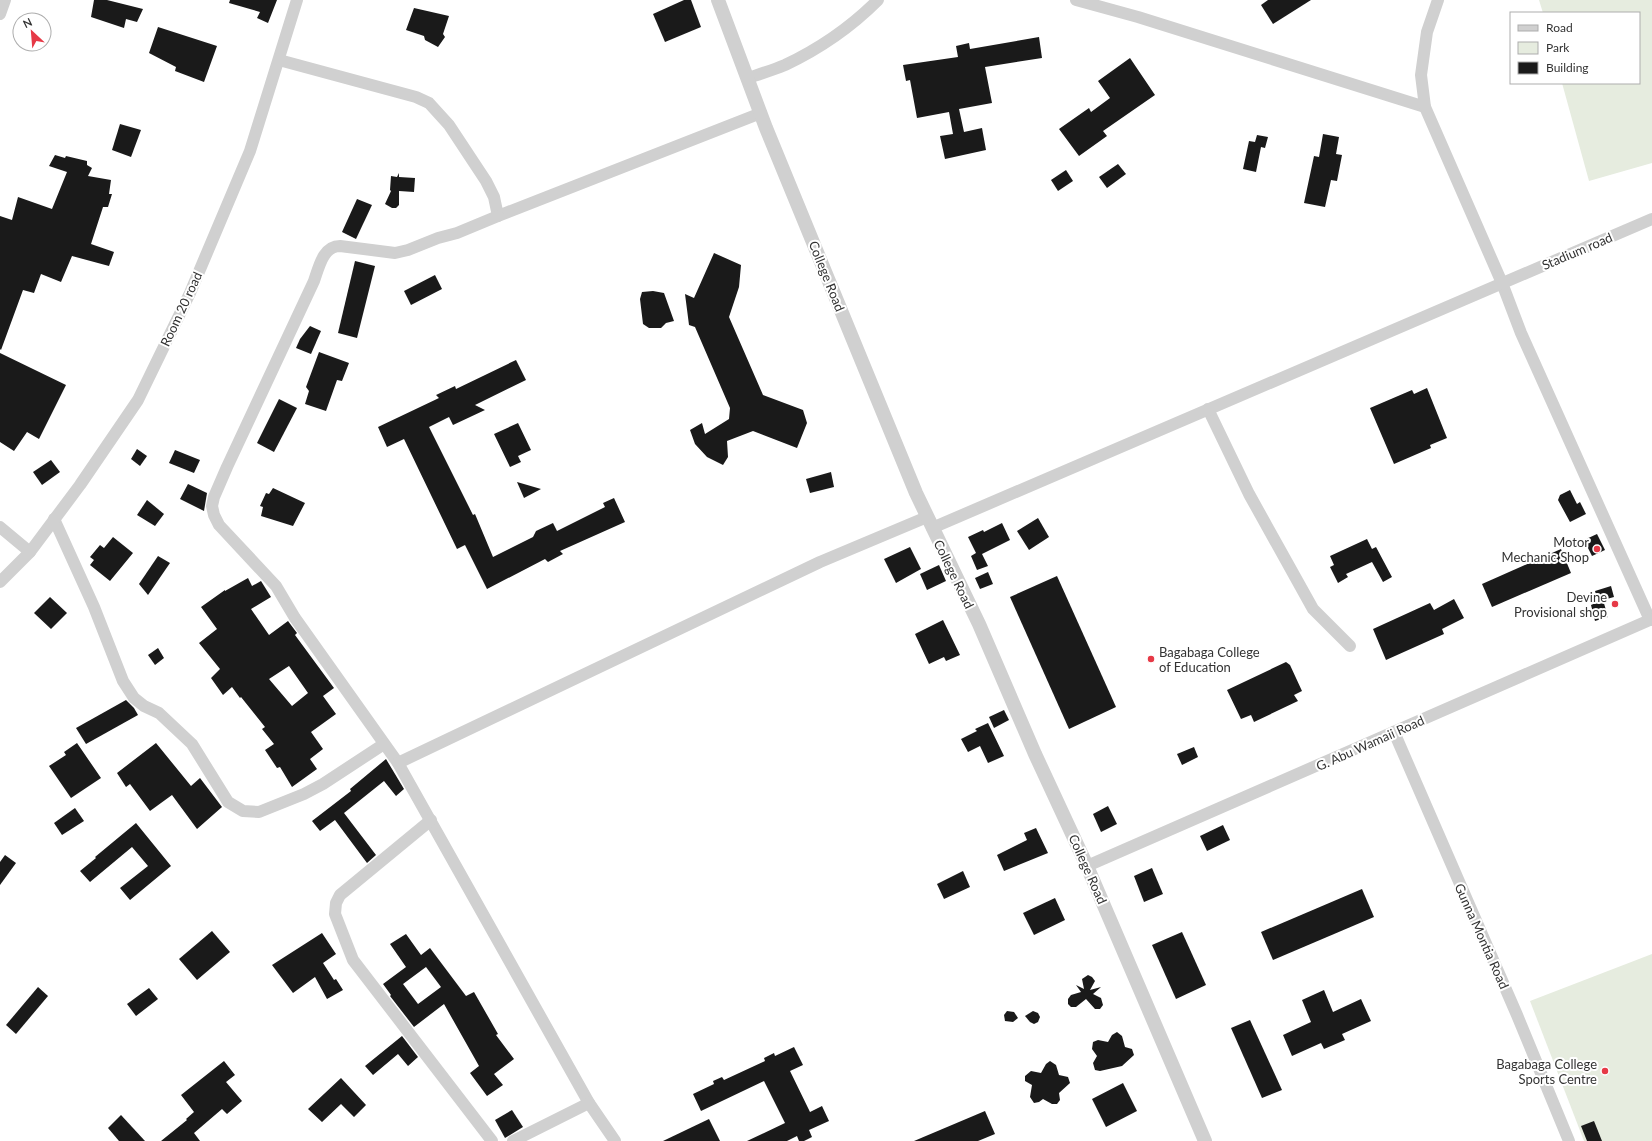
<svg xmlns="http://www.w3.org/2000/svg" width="1652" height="1141" font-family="Lato,sans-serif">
	<rect width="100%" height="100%" fill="#fff"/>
	<g fill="#e6ecdf">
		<polygon points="1539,0 1652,0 1652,163 1589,181 1562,83 1639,83 1639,13 1543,13"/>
		<polygon points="1652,954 1652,1141 1584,1141 1530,1001"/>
	</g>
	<g fill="#1a1a1a" fill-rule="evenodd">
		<polygon points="94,0 107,0 143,9 137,22 126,19 124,28 91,17"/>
		<polygon points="230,0 277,0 268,23 257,18 260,12 229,3"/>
		<polygon points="684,0 691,0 701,27 665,42 653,14"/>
		<polygon points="1268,0 1311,0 1273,24 1261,5"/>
		<polygon points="414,8 449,16 443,34 445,37 438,47 425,40 424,36 406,30"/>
		<polygon points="158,27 217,46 204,82 175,71 176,67 149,53"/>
		<polygon points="1039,37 1042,58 985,67 992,103 959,109 964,132 982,128 986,150 945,159 940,136 953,134 949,112 917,118 910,80 906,81 903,65 958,57 956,46 969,43 970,49"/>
		<polygon points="1130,58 1155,95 1103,131 1107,136 1079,156 1059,129 1089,108 1091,112 1110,98 1098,81"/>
		<polygon points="120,124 141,130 131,157 112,150"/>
		<polygon points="1323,134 1339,137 1336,154 1342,155 1337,181 1331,180 1325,207 1304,203 1314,156 1319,157"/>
		<polygon points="1257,135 1268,137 1265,148 1261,147 1256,172 1243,169 1249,141 1255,142"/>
		<polygon points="55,155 65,158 66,156 87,161 87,165 92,168 88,176 111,180 109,194 112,194 108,207 103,207 91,244 114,252 109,266 72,256 61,282 41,274 34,293 23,290 1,350 0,349 0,216 12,220 18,197 52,209 67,172 49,166"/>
		<polygon points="1118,164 1126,174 1107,188 1099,177"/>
		<polygon points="1066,170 1073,181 1058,191 1051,180"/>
		<polygon points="399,173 399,177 415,178 414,192 399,191 399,205 396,208 392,208 385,204 391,191 390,190 391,176 397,177"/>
		<polygon points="357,199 372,205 356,239 342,232"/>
		<polygon points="714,253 741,265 739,287 729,317 763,395 803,410 807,423 797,448 753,431 727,441 728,457 723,465 707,457 695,444 690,430 702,423 705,434 729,419 730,408 695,327 689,325 685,294 694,298"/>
		<polygon points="355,261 375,266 357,338 338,333"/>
		<polygon points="435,275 442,289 411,305 404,291"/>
		<polygon points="653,291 664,293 674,321 666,323 661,328 649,328 643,324 640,299 642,292"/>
		<polygon points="310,326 321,331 311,354 296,348 300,339"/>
		<polygon points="319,352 349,363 342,381 337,380 326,411 305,404 309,391 306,387"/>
		<polygon points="0,353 66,385 39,439 27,432 14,451 0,442"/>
		<polygon points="516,360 526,380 475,405 485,410 453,425 449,417 429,427 473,515 475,514 493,557 533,537 536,531 553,523 557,531 605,507 603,503 614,498 625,522 560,551 563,554 548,562 545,559 487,589 465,545 457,549 404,439 387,447 378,427 439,398 436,395 455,386 456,389"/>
		<polygon points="1427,388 1447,438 1430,445 1431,448 1394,464 1370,408 1412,390 1414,394"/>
		<polygon points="279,399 297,408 274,452 257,443"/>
		<polygon points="518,423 531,450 518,456 521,462 510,467 494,434"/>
		<polygon points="137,449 147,456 140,466 131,459"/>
		<polygon points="175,450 200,460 194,473 169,463"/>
		<polygon points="51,460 60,472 42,485 33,472"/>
		<polygon points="831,472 834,487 810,493 806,479"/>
		<polygon points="517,482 541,489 524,498"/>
		<polygon points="188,484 207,493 204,511 180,499"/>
		<polygon points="273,488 305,503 293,526 261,516 263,507 260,506 266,493 269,494"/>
		<polygon points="1570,490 1577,504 1580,502 1586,514 1570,522 1558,500 1560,495"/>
		<polygon points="147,500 164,514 155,526 137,515"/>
		<polygon points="1038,518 1049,537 1029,550 1017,531"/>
		<polygon points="1002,523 1010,540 982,554 988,566 977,570 971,556 976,553 968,537 983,530 984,532"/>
		<polygon points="1597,534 1605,550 1592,556 1584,540"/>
		<polygon points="113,537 133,553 110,581 90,565 94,560 90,557 100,545 104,548"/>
		<polygon points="1367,539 1372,549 1376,547 1392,577 1383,582 1372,562 1346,574 1348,577 1338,583 1330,567 1334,565 1330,556"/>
		<polygon points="910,547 921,569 896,583 884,559"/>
		<polygon points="1561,549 1571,573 1492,607 1482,584"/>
		<polygon points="158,556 170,563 148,595 139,584"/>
		<polygon points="939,565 946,581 927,590 920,574"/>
		<polygon points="988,572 993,584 980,589 975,578"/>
		<polygon points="1057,576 1116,707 1069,729 1010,597"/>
		<path d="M248,578L252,586L261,581L271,597L251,609L269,635L288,621L297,633L295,635L334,688L323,696L336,714L311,732L323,749L310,759L317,769L292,787L280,767L277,768L265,750L274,744L262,729L265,727L241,697L240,698L232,687L223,695L211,678L220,669L199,643L217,629L201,607L225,590V591ZM289,666L308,693L292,706L269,679Z"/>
		<polygon points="1611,586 1614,597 1603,600 1608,617 1595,621 1591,605 1598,602 1595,591"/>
		<polygon points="50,597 67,613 51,629 34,613"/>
		<polygon points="1454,599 1464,618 1442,629 1444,634 1386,660 1373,629 1430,603 1434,610"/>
		<polygon points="943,620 960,655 946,661 944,657 929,664 915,634"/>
		<polygon points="158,648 164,658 155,665 148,655"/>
		<polygon points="1286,662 1290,665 1302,691 1294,695 1298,701 1254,722 1251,715 1241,719 1227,690"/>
		<polygon points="126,700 134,708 138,715 86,744 76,728"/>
		<polygon points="1004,710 1009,720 994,728 989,717"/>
		<polygon points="988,723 1004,756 988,763 980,746 968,752 961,739 977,731 975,729"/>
		<polygon points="77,743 101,778 71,798 49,766 66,755 64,752"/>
		<polygon points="156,743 191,786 200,778 222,807 197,829 172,795 150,811 130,784 126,787 117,773"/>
		<polygon points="1194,747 1198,757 1182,765 1177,754"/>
		<polygon points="386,759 404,789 396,796 384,781 344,813 376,855 367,863 335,820 320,831 312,821 351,791 350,789"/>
		<polygon points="1108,806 1117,824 1101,832 1093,814"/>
		<polygon points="75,808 84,821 62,835 54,823"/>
		<polygon points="136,823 171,866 130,900 120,888 148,866 132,847 90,882 80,871 96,858 95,857"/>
		<polygon points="1223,825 1230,840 1207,851 1200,836"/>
		<polygon points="1036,828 1048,853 1004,871 997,855 1027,840 1024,833"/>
		<polygon points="5,855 16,863 0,885 0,862"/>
		<polygon points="1152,868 1163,894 1144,902 1134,876"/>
		<polygon points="963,871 970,887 944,899 937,884"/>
		<polygon points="1362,889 1374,917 1273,960 1261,932"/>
		<polygon points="1055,898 1065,920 1034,935 1023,913"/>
		<polygon points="212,931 230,952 197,980 179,959"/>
		<polygon points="1182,932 1206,985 1176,999 1152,945"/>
		<polygon points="322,933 336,954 323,963 334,980 336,979 343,990 327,999 315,977 293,993 272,965"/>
		<path d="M406,934L421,955L430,948L466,996L474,992L498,1034L496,1035L514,1059L494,1074L503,1085L487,1096L470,1073L479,1066L444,1004L414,1027L390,996L391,995L383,984L406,967L390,944ZM426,967L441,987L418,1004L403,984Z"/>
		<polygon points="1088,975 1092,977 1095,981 1090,990 1101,987 1093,994 1101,998 1103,1005 1100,1009 1095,1009 1086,999 1076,1007 1071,1007 1068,1004 1068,999 1071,995 1081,992 1076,985 1084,989 1082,979"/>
		<polygon points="38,987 48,996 16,1034 6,1025"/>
		<polygon points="149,988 158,999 136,1016 127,1004"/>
		<polygon points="1324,990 1333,1012 1361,999 1371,1021 1342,1034 1345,1040 1324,1049 1321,1043 1292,1056 1283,1035 1311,1022 1302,1000"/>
		<polygon points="1007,1011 1014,1012 1018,1018 1013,1022 1005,1021 1004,1015"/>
		<polygon points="1033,1011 1038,1013 1040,1017 1038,1022 1034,1024 1030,1022 1025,1016"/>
		<polygon points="1250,1020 1282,1090 1262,1098 1231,1028"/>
		<polygon points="1117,1032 1122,1036 1125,1047 1132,1049 1134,1055 1122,1066 1100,1071 1095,1070 1093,1063 1097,1056 1092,1049 1093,1042 1098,1040 1108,1042 1112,1035"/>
		<polygon points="402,1036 418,1057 408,1066 398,1054 373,1075 365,1066"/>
		<polygon points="794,1047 803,1065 790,1071 810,1112 822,1106 829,1121 809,1130 812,1137 804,1141 799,1141 797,1136 787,1141 747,1141 785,1123 764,1081 701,1111 693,1094 714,1084 713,1081 722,1077 724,1080 765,1061 764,1058 774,1053 775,1056"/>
		<polygon points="224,1061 235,1075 226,1082 242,1101 227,1114 222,1109 194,1133 200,1141 161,1141 187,1120 186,1119 194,1112 181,1095"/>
		<polygon points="1050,1061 1056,1065 1059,1075 1068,1077 1070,1083 1059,1093 1060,1100 1057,1104 1052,1104 1043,1099 1039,1102 1034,1103 1030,1097 1032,1085 1025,1081 1025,1076 1031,1071 1041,1073 1046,1064"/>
		<polygon points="341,1078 366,1105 354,1117 341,1104 322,1122 308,1109"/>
		<polygon points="1123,1083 1137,1111 1106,1127 1092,1099"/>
		<polygon points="512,1110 523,1127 505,1138 495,1120"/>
		<polygon points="985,1111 995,1134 978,1141 914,1141"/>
		<polygon points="121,1115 145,1141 119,1141 108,1128"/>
		<polygon points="709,1119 720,1141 663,1141"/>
		<polygon points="1594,1121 1602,1141 1587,1141 1581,1126"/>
	</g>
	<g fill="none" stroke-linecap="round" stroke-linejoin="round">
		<g stroke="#d0d0d0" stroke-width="12">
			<polyline points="1076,0 1138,17 1425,107"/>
			<polyline points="1438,0 1427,32 1421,75 1425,107 1502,283 1521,333 1650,620"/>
			<polyline points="0,14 5,0"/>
			<polyline points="279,60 416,97 429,103 449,125 486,181 494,197 498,216 761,113"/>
			<path d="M748,78C760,74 773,70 785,65C819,49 852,26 878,0"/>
			<path d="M498,216L457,233L438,238L408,250L395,253L340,246C323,246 319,267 314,281L227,467L214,497L212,506L214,515L219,525L276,586L295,618L398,763L589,1103"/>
			<polyline points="1208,409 1249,494 1313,609 1350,646"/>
			<polyline points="54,519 94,607 123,681 134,698 144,706 159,713 192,744 228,802 243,811 259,812 304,794 323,784 384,744"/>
			<polyline points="0,527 30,552"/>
			<polyline points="932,528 1652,219"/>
			<polyline points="0,582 30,552 80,485 138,400 190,293 250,151 297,0"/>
			<polyline points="1394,732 1517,1015 1569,1141"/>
			<polyline points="398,763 820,562 927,517"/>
			<polyline points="431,820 340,895 336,903 335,914 353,960 492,1141"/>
			<polyline points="1087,866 1652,619"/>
			<polyline points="513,1141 589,1103 615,1141"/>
		</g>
		<polyline stroke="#d0d0d0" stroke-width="14" points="718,0 766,128 916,493 979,624 1035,754 1087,866 1205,1141"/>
	</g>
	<g fill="#e63946" stroke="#fff" stroke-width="1.5">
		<circle cx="1597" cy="549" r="4"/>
		<circle cx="1615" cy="604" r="4"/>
		<circle cx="1151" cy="659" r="4"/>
		<circle cx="1605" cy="1071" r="4"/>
	</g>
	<g text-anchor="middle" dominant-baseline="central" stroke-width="4" stroke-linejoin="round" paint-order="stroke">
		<g font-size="13" fill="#333" stroke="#fff">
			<text transform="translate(1577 251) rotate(-23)">Stadium road</text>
			<text transform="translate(827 276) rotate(68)">College Road</text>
			<text transform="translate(181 309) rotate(-65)">Room 20 road</text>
			<text transform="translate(954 574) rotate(64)">College Road</text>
			<text transform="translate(1370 743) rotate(-24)">G. Abu Wamaii Road</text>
			<text transform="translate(1088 869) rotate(66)">College Road</text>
			<text transform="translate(1482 936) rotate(66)">Gunna Montia Road</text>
		</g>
		<g font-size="13" fill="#333" stroke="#fff" text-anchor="end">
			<text x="1589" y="542">Motor<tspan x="1589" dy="15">Mechanic Shop</tspan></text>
			<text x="1607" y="597">Devine<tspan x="1607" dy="15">Provisional shop</tspan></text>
			<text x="1159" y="652" text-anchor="start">Bagabaga College<tspan x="1159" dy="15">of Education</tspan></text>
			<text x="1597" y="1064">Bagabaga College<tspan x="1597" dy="15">Sports Centre</tspan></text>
		</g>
	</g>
	<rect x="1510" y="12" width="130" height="72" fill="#ffffff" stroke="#adadad"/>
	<rect x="1518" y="25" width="20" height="6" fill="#d0d0d0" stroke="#adadad"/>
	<text x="1546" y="32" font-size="12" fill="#333333">Road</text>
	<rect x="1518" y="42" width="20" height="12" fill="#e6ecdf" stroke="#adadad"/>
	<text x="1546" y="52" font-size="12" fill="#333333">Park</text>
	<rect x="1518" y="62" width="20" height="12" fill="#1a1a1a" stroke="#adadad"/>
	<text x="1546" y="72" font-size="12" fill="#333333">Building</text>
	<g transform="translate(32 32) rotate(334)"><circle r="19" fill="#ffffff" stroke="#adadad"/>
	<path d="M0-3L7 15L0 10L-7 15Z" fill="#e63946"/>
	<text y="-6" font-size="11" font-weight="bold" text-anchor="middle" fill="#333333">N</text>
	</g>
</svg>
